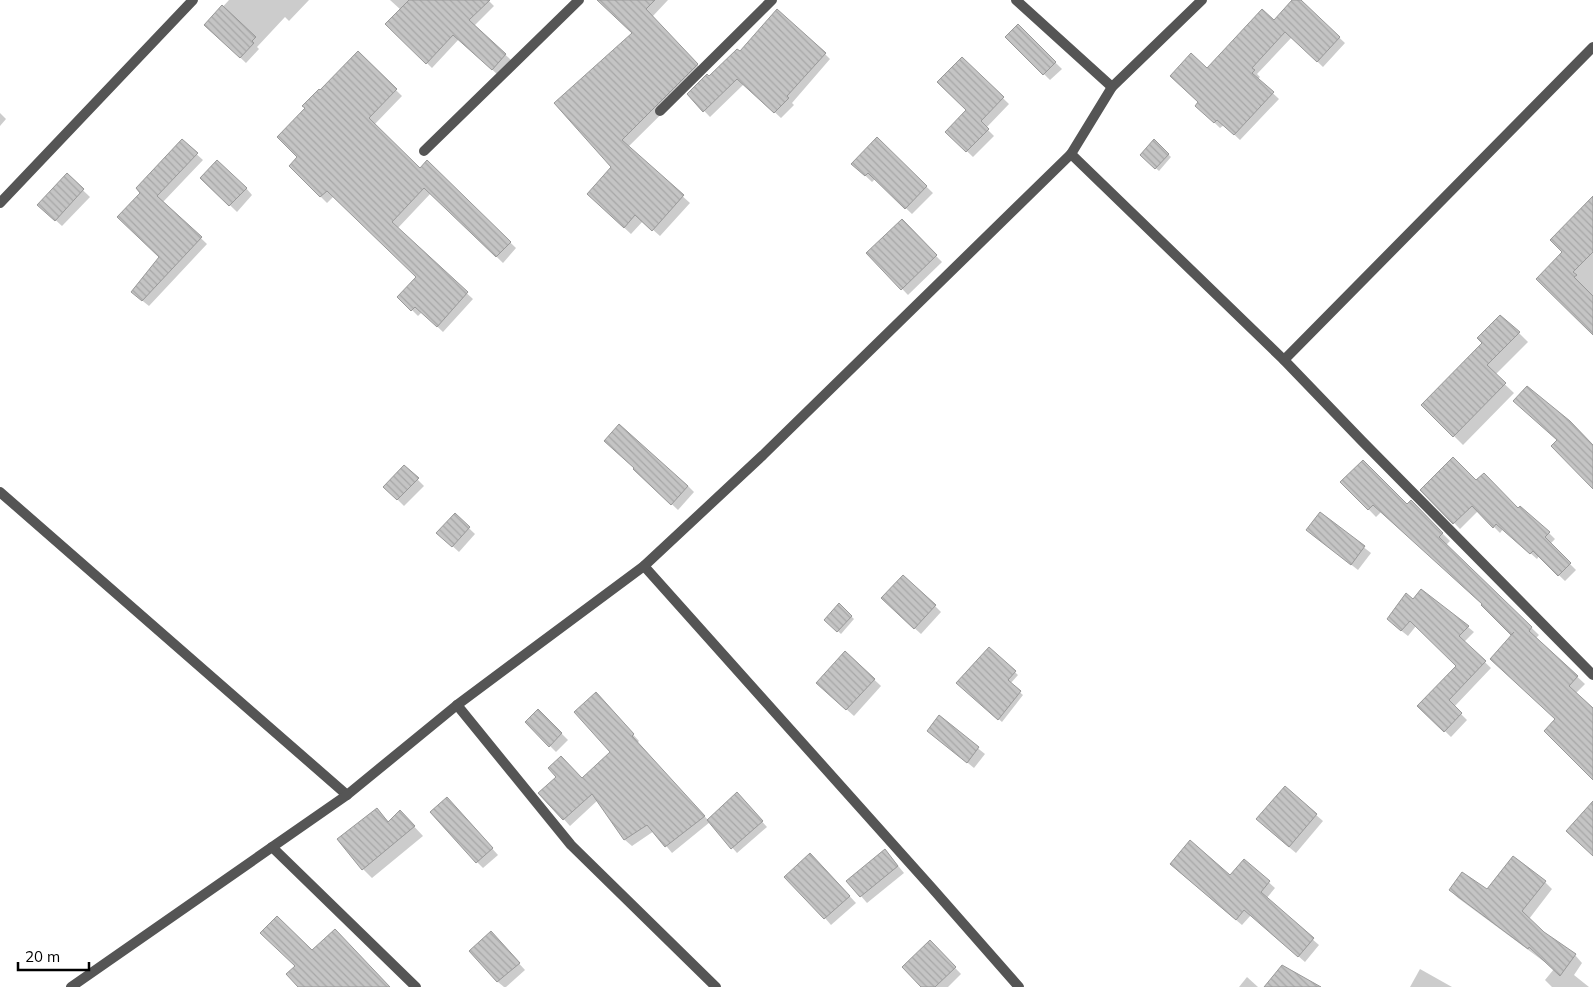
<svg xmlns="http://www.w3.org/2000/svg" width="1593" height="987" font-family="Mulish,sans-serif">
	<defs>
		<pattern id="building-back-hatch" width="6" height="6" patternUnits="userSpaceOnUse" patternTransform="scale(1.25)"><rect width="6" height="6" fill="#c4c4c4"/><path d="M-1 5l2 2M0 0l6 6M5-1l2 2" fill="none" stroke="#a7a7a7"/></pattern>
	</defs>
	<rect width="100%" height="100%" fill="#fff"/>
	<g fill="#0003">
		<polygon points="229,0 309,0 289,21 285,17 257,47 259,49 246,63 206,25"/>
		<polygon points="390,0 488,0 494,6 474,26 511,60 498,75 459,39 432,68 387,24 401,10"/>
		<polygon points="599,0 668,0 652,17 704,72 628,147 690,203 660,236 643,221 631,234 595,201 612,167 633,33"/>
		<polygon points="1294,0 1299,0 1345,43 1323,67 1292,37 1257,74 1260,77 1258,79 1279,99 1240,140 1224,125 1220,128 1202,111 1200,102 1207,70 1274,21"/>
		<polygon points="1018,26 1062,69 1050,80 1006,37"/>
		<polygon points="358,53 402,96 374,125 420,170 428,162 516,248 503,263 431,193 397,229 473,299 443,332 422,312 418,316 399,297 417,277 334,196 327,203 290,166 299,157 306,108"/>
		<polygon points="740,53 825,54 830,59 792,103 794,105 781,118 744,84 710,117 688,94"/>
		<polygon points="962,59 1009,104 986,128 994,136 973,157 947,132 968,111"/>
		<polygon points="0,113 6,119 0,126"/>
		<polygon points="877,139 933,193 912,214 875,179 872,182 853,164"/>
		<polygon points="182,141 203,160 163,202 207,244 149,306 139,298 161,257 142,193"/>
		<polygon points="1154,141 1171,157 1159,171 1141,155"/>
		<polygon points="67,175 90,197 62,226 39,205"/>
		<polygon points="202,178 246,188 252,195 237,212"/>
		<polygon points="1593,202 1593,333 1563,252"/>
		<polygon points="902,221 942,262 908,295 868,253"/>
		<polygon points="1519,333 1528,342 1495,375 1514,393 1463,445 1423,405"/>
		<polygon points="404,466 424,486 404,506 385,487"/>
		<polygon points="641,475 688,486 694,492 678,510"/>
		<polygon points="1342,482 1418,509 1450,541 1446,545 1539,635 1536,638 1585,684 1576,693 1593,710 1593,778 1556,719 1513,635 1483,605 1484,604 1381,512 1376,517"/>
		<polygon points="1476,482 1518,509 1549,533 1555,539 1550,544 1576,570 1565,581 1539,556 1537,559 1503,529 1500,533 1478,511 1460,529 1422,490"/>
		<polygon points="1320,513 1371,553 1358,570 1307,530"/>
		<polygon points="455,515 475,534 459,552 438,533"/>
		<polygon points="1413,601 1468,627 1474,632 1464,642 1491,668 1454,707 1467,720 1451,737 1419,706 1458,666 1416,626 1408,636 1394,625"/>
		<polygon points="839,605 854,619 841,634 826,620"/>
		<polygon points="889,605 935,606 941,612 921,634"/>
		<polygon points="989,648 1018,675 1010,684 1023,695 1002,722 961,686"/>
		<polygon points="845,652 881,686 854,716 824,689"/>
		<polygon points="602,700 639,741 637,743 708,820 742,799 767,827 737,853 710,822 672,853 654,831 632,846 625,840 598,800 570,826 540,793 582,779 612,752"/>
		<polygon points="538,710 568,740 556,752 526,722"/>
		<polygon points="939,717 985,754 974,768 929,731"/>
		<polygon points="1285,788 1323,821 1296,853 1264,826"/>
		<polygon points="453,805 498,855 483,868 477,862"/>
		<polygon points="377,809 389,822 409,821 423,836 372,878 363,869"/>
		<polygon points="885,850 904,873 867,903 848,881"/>
		<polygon points="1244,860 1275,888 1266,899 1319,945 1305,962 1251,915 1242,925 1177,870 1230,876"/>
		<polygon points="817,861 856,903 831,925 825,918"/>
		<polygon points="1545,882 1552,889 1529,919 1543,932 1575,955 1582,963 1574,975 1589,987 1552,987 1545,980 1554,969 1458,898 1450,890 1487,891"/>
		<polygon points="497,939 525,970 506,987 504,987 498,982 471,951"/>
		<polygon points="930,942 961,974 948,987 922,987"/>
		<polygon points="1420,969 1452,987 1410,987"/>
		<polygon points="1247,977 1258,987 1239,987"/>
	</g>
	<g fill="url(#building-back-hatch)" stroke="#999">
		<polygon points="409,0 490,0 469,20 506,54 492,70 453,35 426,64 385,24"/>
		<polygon points="597,0 655,0 646,9 698,64 622,140 684,195 652,231 635,215 624,228 587,194 611,167 554,103 632,33"/>
		<polygon points="1292,0 1301,0 1340,37 1317,62 1285,32 1252,68 1255,70 1252,73 1274,92 1234,135 1217,120 1214,123 1195,106 1198,102 1170,76 1191,53 1207,68 1262,9 1274,20"/>
		<polygon points="222,5 256,37 252,41 254,43 240,58 204,25"/>
		<polygon points="777,9 826,53 787,96 789,98 774,113 737,79 703,112 687,94 707,74 709,76 737,49 740,51"/>
		<polygon points="1018,24 1056,62 1043,75 1005,37"/>
		<polygon points="358,51 397,89 369,118 420,168 427,160 511,242 496,257 424,188 392,222 468,292 437,327 415,307 411,311 397,297 416,277 327,191 320,197 289,166 297,157 277,137 305,108 302,106 319,89 320,90"/>
		<polygon points="962,57 1004,97 981,121 989,129 966,152 945,132 966,110 937,82"/>
		<polygon points="877,137 927,186 905,209 868,173 865,176 851,164"/>
		<polygon points="182,139 198,153 157,196 202,237 142,301 131,292 159,257 117,217 140,193 136,188"/>
		<polygon points="1154,139 1169,154 1155,169 1140,155"/>
		<polygon points="217,160 247,188 229,206 200,178"/>
		<polygon points="67,173 84,189 55,221 37,205"/>
		<polygon points="1593,196 1593,252 1573,272 1577,275 1574,277 1593,296 1593,335 1536,279 1562,252 1550,240"/>
		<polygon points="902,219 937,255 901,290 866,253"/>
		<polygon points="1500,315 1520,332 1487,365 1506,383 1453,437 1421,405 1482,343 1477,338"/>
		<polygon points="1527,386 1570,421 1593,445 1593,489 1551,446 1557,440 1513,401"/>
		<polygon points="619,424 688,486 671,505 633,469 634,468 604,441"/>
		<polygon points="1453,457 1476,480 1484,473 1518,508 1520,506 1550,532 1545,537 1571,563 1558,576 1533,551 1530,554 1496,524 1493,528 1472,506 1453,524 1420,490"/>
		<polygon points="1363,460 1407,504 1411,500 1443,533 1439,537 1532,627 1529,631 1578,676 1569,686 1593,708 1593,780 1544,731 1555,719 1490,659 1514,632 1511,635 1481,605 1482,604 1373,505 1368,510 1340,482"/>
		<polygon points="404,465 419,478 397,500 383,487"/>
		<polygon points="1320,512 1365,546 1351,565 1306,530"/>
		<polygon points="455,513 470,527 452,547 436,533"/>
		<polygon points="903,575 936,605 914,629 881,598"/>
		<polygon points="1421,589 1469,626 1459,636 1486,661 1449,700 1462,713 1444,732 1417,706 1456,666 1410,621 1401,631 1387,619 1406,593 1413,599"/>
		<polygon points="839,603 852,616 837,632 824,620"/>
		<polygon points="989,647 1016,671 1008,680 1021,691 998,720 956,683"/>
		<polygon points="845,651 875,679 846,710 816,683"/>
		<polygon points="596,692 634,734 632,736 705,816 665,847 647,825 624,840 592,794 563,820 538,793 556,777 548,768 561,756 582,778 610,752 574,712"/>
		<polygon points="538,709 562,733 549,747 525,722"/>
		<polygon points="939,715 979,747 967,763 927,731"/>
		<polygon points="1285,786 1317,814 1289,847 1256,819"/>
		<polygon points="737,792 763,821 731,849 707,820"/>
		<polygon points="447,797 493,848 476,863 430,812"/>
		<polygon points="1593,801 1593,856 1566,831"/>
		<polygon points="377,808 388,822 400,810 415,826 362,870 337,839"/>
		<polygon points="1190,840 1230,875 1244,859 1270,881 1261,892 1314,938 1298,957 1244,910 1236,920 1170,864"/>
		<polygon points="885,849 898,866 860,897 846,881"/>
		<polygon points="810,853 850,896 824,919 784,877"/>
		<polygon points="1513,856 1546,881 1522,911 1544,932 1576,954 1560,976 1529,947 1528,949 1449,890 1462,872 1487,889"/>
		<polygon points="277,916 312,950 335,929 390,987 298,987 286,974 295,966 260,933"/>
		<polygon points="491,931 520,963 497,982 469,951"/>
		<polygon points="930,940 956,967 935,987 921,987 902,967"/>
		<polygon points="1282,965 1321,987 1264,987"/>
	</g>
	<g fill="none" stroke-linecap="round" stroke-linejoin="round">
		<g stroke="#555" stroke-width="10">
			<polyline points="1016,0 1112,87"/>
			<polyline points="660,111 772,0"/>
			<polyline points="424,151 579,0"/>
			<polyline points="1071,154 1284,360 1362,441 1593,675"/>
			<polyline points="0,203 193,0"/>
			<polyline points="1284,360 1593,47"/>
			<polyline points="0,492 347,795"/>
			<polyline points="644,566 932,888 1019,987"/>
			<polyline points="457,705 571,845 716,987"/>
			<polyline points="272,847 416,987"/>
			<polyline points="71,987 347,795 457,705 644,566 763,455 1071,154 1112,87 1202,0"/>
		</g>
	</g>
	<path d="M18 962v8h71v-8" fill="none" stroke="#000000" stroke-width="2.5"/>
	<text x="25" y="962" font-size="15" fill="#000000" stroke="#ffffff" stroke-width="4" paint-order="stroke">20 m</text>
</svg>
